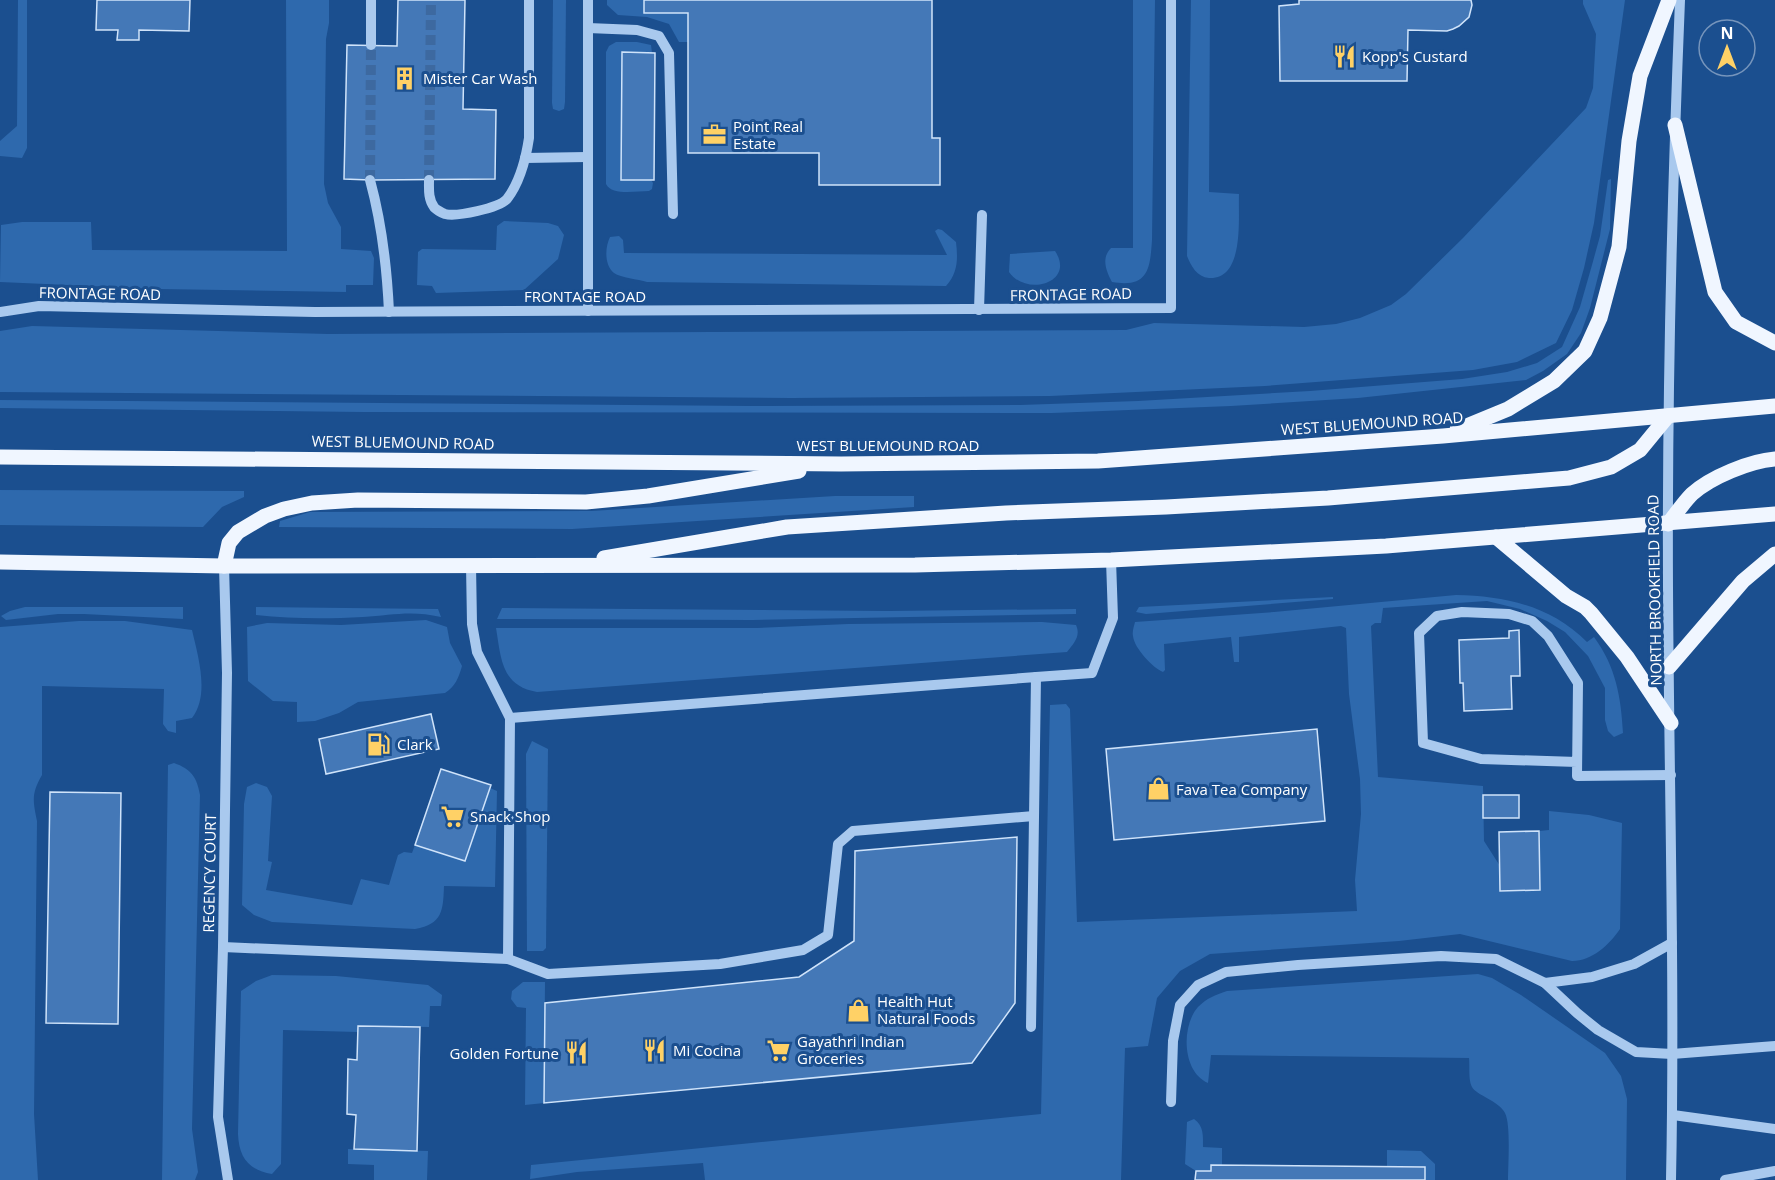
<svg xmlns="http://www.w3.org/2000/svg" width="1775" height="1180" font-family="'Open Sans',sans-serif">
	<rect width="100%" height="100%" fill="#1b4f8f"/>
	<g fill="#2e69ad">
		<polygon points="18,0 27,0 27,148 22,158 0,156 0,141 17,126"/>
		<polygon points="286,0 329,0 329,23 326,39 324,184 328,203 341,227 341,249 371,251 374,258 373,285 346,285 346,292 159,289 0,282 1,225 22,222 91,222 92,250 287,251"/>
		<polygon points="553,0 566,0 565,102 564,109 559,111 553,109 552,103"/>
		<polygon points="607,0 644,0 644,13 688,13 688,42 679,42 669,24 647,17 618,15 607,5"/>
		<path d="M1133,0H1155L1152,240C1150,270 1148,288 1112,282C1106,271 1101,258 1111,248H1133Z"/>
		<path d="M1191,0H1210L1209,192L1239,194C1238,217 1245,280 1209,278C1197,277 1191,266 1187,256Z"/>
		<polygon points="1583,0 1625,0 1594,223 1584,268 1572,310 1556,343 1517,362 1473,370 1265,386 1050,396 791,398 0,392 0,331 32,326 328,334 1126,330 1154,323 1304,327 1336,324 1360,318 1391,305 1406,294 1463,238 1586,108 1593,88 1596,34 1583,4"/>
		<path d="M616,42H637L651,45L652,53H622L621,179L651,180L653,183L652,189L649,191C636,191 612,196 606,184V52L609,46Z"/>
		<polygon points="1611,179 1610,229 1590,308 1581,333 1567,354 1543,371 1526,380 1358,398 1231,406 1052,413 363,412 0,408 0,400 752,406 1020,405 1138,401 1310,391 1462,379 1507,372 1537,363 1562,347 1580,307 1592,265 1600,236 1608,180"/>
		<polygon points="504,221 548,223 558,226 564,235 558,259 524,290 436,293 432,286 417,285 418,252 422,249 496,250 497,226"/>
		<path d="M938,229L942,230L956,242C958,259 958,273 946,286L647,282C638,279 621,278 614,273C604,265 605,247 610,237L619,236L623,240L624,253L947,255L935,231Z"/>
		<path d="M1055,251C1076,283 1026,297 1009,272L1010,254Z"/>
		<polygon points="0,490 244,491 244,497 222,507 203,527 0,525"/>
		<polygon points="835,496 914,496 914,507 572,529 279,527 280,521 310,512 591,511"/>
		<path d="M1456,595C1506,596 1551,606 1587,642L1594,637C1616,667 1621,697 1623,733L1614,737L1608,731L1605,720V688L1588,656L1565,632L1547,621L1520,609L1487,601L1383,608L1381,623H1375L1371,626L1378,777L1483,786L1484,841L1500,866V890H1540L1539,831L1549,830V811L1589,815L1622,823L1620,929C1609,945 1592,961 1572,961L1460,934L1399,941L1210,954L1180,971L1157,998L1148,1046L1125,1048L1121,1180H705L703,1163L577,1172L530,1179L531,1165L1041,1114L1050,705L1066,704L1070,709L1077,922L1357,911L1355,880L1361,814L1360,779L1349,694L1346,628L1341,626L1239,637V662H1234L1231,637L1164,644L1165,670L1163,672C1153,668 1134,648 1133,636C1132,632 1134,626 1135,622L1274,612Z"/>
		<polygon points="1333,597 1333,599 1146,614 1136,612 1139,607"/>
		<polygon points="25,607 183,607 183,619 84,614 58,614 6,620 1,616 10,611"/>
		<path d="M256,607L438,609L441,617C412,610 392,615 363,617C328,619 292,619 256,615Z"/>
		<polygon points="502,608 888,611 1076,609 1076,614 752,620 497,619"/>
		<path d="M426,620L447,627L450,643L462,666C459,677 455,687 445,693L358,702L339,713L315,721L297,722V702L273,701L248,681L247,627L267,623L341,625Z"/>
		<path d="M79,621H125L192,630C198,656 210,695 192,718L176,721V733L168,731L163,724L164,689L42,686V775C31,794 33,801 37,821L34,1114L38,1180H0V627Z"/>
		<path d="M1042,622L1076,625C1081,636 1074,643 1067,652L537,692C501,686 501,658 496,628H757L848,624Z"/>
		<polygon points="532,741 548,749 546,948 543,951 527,951 526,754"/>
		<path d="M174,763C191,769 197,777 200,795L192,1129L198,1172L195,1180H162L168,765Z"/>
		<path d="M256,783L267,787L272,796L268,861L272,862L266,890L352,905L361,879L389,885L398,855L404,852L412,853L415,845L465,861L490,788L497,791L495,887L444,886C443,910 443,924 415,929L272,922L254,915L242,905L244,804L247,787Z"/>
		<path d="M1478,974L1492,978L1521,995L1605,1053L1621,1076L1627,1099L1626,1180H1508C1508,1165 1511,1125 1505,1113C1499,1101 1476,1095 1472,1087C1468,1080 1470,1066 1469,1058L1211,1055L1208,1083C1182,1072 1181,1026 1198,1007C1207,998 1215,995 1227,991Z"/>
		<path d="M272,975L336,976L428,985L442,995L441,1006H430L429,1027L359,1026L358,1032L283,1030L281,1164L272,1174C248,1170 239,1157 238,1134L241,991L256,981Z"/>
		<polygon points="523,982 545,982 544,1103 525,1105 526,1008 517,1007 511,999 512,991"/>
		<path d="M1194,1119C1204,1126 1203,1136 1203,1147L1222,1148V1165H1211V1171H1196L1185,1164L1187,1122Z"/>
		<polygon points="348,1149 428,1151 427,1180 374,1180 374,1165 348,1164"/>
		<polygon points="1387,1150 1421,1151 1435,1164 1435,1180 1425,1180 1425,1167 1387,1167"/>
	</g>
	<g fill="#4478b7" stroke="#cfe3fa" stroke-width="1.5">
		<polygon points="97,0 190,0 189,31 139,30 139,40 117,40 118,30 96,30"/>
		<polygon points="398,0 465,0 463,109 496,110 495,179 370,180 344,179 347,45 397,46"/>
		<polygon points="644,0 932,0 932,138 940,138 940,185 819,185 819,153 688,153 688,13 644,13"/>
		<polygon points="1299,0 1471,0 1472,5 1469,17 1459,26 1453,29 1447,31 1408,30 1407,81 1280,81 1279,6 1299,4"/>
		<polygon points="622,52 655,53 654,180 621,180"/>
		<polygon points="1519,630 1520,676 1511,676 1512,709 1464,711 1463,683 1460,683 1459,640 1509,638 1509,631"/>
		<polygon points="431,714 439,749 326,774 319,739"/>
		<polygon points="1317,729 1325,821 1114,840 1106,749"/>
		<polygon points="441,769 491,785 465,861 415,845"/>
		<polygon points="50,792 121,793 118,1024 46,1023"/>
		<rect x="1483" y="795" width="36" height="23"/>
		<polygon points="1539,831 1540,890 1500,891 1499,832"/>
		<polygon points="1017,837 1015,1003 972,1063 544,1103 545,1003 799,977 854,941 855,851"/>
		<polygon points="358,1026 420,1027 417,1151 354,1149 356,1115 347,1114 348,1059 357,1060"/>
		<polygon points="1211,1165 1425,1167 1425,1180 1195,1180 1196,1171 1211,1171"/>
	</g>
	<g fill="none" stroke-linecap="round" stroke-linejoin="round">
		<g stroke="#3d69a0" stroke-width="10" stroke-dasharray="10 5" stroke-linecap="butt">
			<polyline points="370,180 371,45"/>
			<polyline points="429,180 431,0"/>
		</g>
		<g stroke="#a9c9ee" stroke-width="10">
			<polyline points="588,28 637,30 659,36 669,53 673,214"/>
			<polyline points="371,45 371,0"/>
			<polyline points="525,158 587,157"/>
			<path d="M370,180C382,224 387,268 389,312"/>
			<path d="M429,180C429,189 428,199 434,207C435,209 442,213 445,214C457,217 499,208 507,199C520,182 526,158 529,138V0"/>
			<polyline points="979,310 982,215"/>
			<polyline points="588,311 588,0"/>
			<polyline points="0,312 39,306 315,312 1171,308 1171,0"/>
			<polyline points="471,565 472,624 477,652 510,718 1036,677 1031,1027"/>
			<polyline points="224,566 227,673 223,947 218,1117 228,1180"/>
			<polyline points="1036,677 1092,673 1113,618 1111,560"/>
			<polyline points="1577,762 1481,759 1423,743 1419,633 1437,616 1462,612 1509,614 1532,621 1548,636 1578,683 1577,776 1671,775"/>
			<polyline points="223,947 508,959 510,718"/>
			<polyline points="508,959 548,974 720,964 803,950 828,935 838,844 853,831 1034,816"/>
			<polyline points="1545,983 1592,977 1634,964 1672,943"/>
			<polyline points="1171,1102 1173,1041 1180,1005 1198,985 1226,972 1298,965 1441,956 1496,959 1545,983 1577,1013 1598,1030 1636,1052 1672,1054 1775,1046"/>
			<polyline points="1673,1115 1775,1129"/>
			<path d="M1671,1180C1675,982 1669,785 1668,587C1667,391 1672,196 1680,0"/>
			<polyline points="1725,1180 1775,1171"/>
		</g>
		<g stroke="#f0f6ff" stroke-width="15">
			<polyline points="1675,125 1715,292 1736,322 1775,343"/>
			<polyline points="1457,430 1508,409 1554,381 1585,351 1600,318 1619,247 1629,141 1640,76 1669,0"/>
			<polyline points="0,457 841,464 1098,461 1443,436 1775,406"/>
			<path d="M1668,524C1676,514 1683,503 1692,494C1711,477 1750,461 1775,459"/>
			<polyline points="1496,537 1566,596 1585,607 1591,613 1627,657 1671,723"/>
			<polyline points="604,558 787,527 1006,513 1166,507 1328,498 1569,478 1611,467 1640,450 1668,416"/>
			<polyline points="0,562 224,566 915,565 1111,560 1386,546 1775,514"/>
			<polyline points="224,566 229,543 238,532 265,516 284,509 312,503 358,500 586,502 648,496 799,471"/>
			<polyline points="1669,667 1743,581 1775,554"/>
		</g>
	</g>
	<defs>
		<symbol id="restaurant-bare" viewBox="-9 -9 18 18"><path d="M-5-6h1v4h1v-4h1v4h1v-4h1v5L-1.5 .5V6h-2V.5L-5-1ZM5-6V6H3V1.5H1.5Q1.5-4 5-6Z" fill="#ffd166" stroke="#1b4f8f" stroke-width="2.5" paint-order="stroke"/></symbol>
		<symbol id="building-bare" viewBox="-9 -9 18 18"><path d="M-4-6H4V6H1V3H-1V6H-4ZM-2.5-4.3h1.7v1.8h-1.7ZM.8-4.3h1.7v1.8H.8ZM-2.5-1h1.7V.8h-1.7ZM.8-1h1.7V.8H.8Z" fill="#ffd166" stroke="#1b4f8f" stroke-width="2.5" paint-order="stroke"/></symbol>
		<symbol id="office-bare" viewBox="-9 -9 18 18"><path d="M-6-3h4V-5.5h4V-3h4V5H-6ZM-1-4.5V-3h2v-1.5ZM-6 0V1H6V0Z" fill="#ffd166" stroke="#1b4f8f" stroke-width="2.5" paint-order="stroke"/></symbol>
		<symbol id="fuel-bare" viewBox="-9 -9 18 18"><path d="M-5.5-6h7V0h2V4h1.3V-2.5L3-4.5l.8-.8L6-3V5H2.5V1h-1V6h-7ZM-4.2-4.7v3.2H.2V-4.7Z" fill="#ffd166" stroke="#1b4f8f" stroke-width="2.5" paint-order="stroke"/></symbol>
		<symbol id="shop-bare" viewBox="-9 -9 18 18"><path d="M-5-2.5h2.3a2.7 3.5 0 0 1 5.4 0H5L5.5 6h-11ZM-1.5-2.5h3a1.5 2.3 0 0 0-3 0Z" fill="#ffd166" stroke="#1b4f8f" stroke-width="2.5" paint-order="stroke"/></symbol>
		<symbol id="supermarket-bare" viewBox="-9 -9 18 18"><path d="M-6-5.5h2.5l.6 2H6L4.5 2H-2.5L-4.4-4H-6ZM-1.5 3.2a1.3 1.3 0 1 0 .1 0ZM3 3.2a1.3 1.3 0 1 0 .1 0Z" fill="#ffd166" stroke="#1b4f8f" stroke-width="2.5" paint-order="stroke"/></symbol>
	</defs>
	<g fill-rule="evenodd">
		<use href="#restaurant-bare" x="1328" y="40" width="33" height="33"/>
		<use href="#building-bare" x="388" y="62" width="33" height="33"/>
		<use href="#office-bare" x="698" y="118" width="33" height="33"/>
		<use href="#fuel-bare" x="362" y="728" width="33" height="33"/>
		<use href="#shop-bare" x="1142" y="772" width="33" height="33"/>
		<use href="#supermarket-bare" x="436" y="800" width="33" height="33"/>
		<use href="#shop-bare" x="842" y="994" width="33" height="33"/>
		<use href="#restaurant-bare" x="638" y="1034" width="33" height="33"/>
		<use href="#supermarket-bare" x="762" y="1034" width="33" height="33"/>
		<use href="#restaurant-bare" x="560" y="1036" width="33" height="33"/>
	</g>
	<g text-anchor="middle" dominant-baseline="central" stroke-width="6" stroke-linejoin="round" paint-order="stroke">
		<g font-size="15" fill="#fff" stroke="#1b4f8f" text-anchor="start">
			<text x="1362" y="56">Kopp's Custard</text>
			<text x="423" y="78">Mister Car Wash</text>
			<text x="733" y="126">Point Real<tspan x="733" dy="17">Estate</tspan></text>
			<text x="397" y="744">Clark</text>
			<text x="1176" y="789">Fava Tea Company</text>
			<text x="470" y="816">Snack Shop</text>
			<text x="877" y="1001">Health Hut<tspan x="877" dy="17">Natural Foods</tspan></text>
			<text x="797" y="1041">Gayathri Indian<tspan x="797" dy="17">Groceries</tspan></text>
			<text x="673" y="1050">Mi Cocina</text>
			<text x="559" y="1053" text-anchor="end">Golden Fortune</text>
		</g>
		<g font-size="15" fill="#fff" stroke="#1b4f8f">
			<text transform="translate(100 293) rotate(1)">FRONTAGE ROAD</text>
			<text transform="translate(1071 294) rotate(-1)">FRONTAGE ROAD</text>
			<text x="585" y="296">FRONTAGE ROAD</text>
			<text transform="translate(1372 423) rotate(-4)">WEST BLUEMOUND ROAD</text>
			<text transform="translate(403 442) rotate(1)">WEST BLUEMOUND ROAD</text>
			<text x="888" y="445">WEST BLUEMOUND ROAD</text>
			<text transform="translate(1654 590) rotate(-91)">NORTH BROOKFIELD ROAD</text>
			<text transform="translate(209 873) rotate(-89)">REGENCY COURT</text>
		</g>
	</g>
	<g transform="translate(1727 48)"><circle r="28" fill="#1b4f8f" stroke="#7695bc" stroke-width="1.5"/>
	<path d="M0-4.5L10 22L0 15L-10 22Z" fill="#ffd166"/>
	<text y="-9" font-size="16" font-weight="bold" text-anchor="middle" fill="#ffffff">N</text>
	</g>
</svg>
